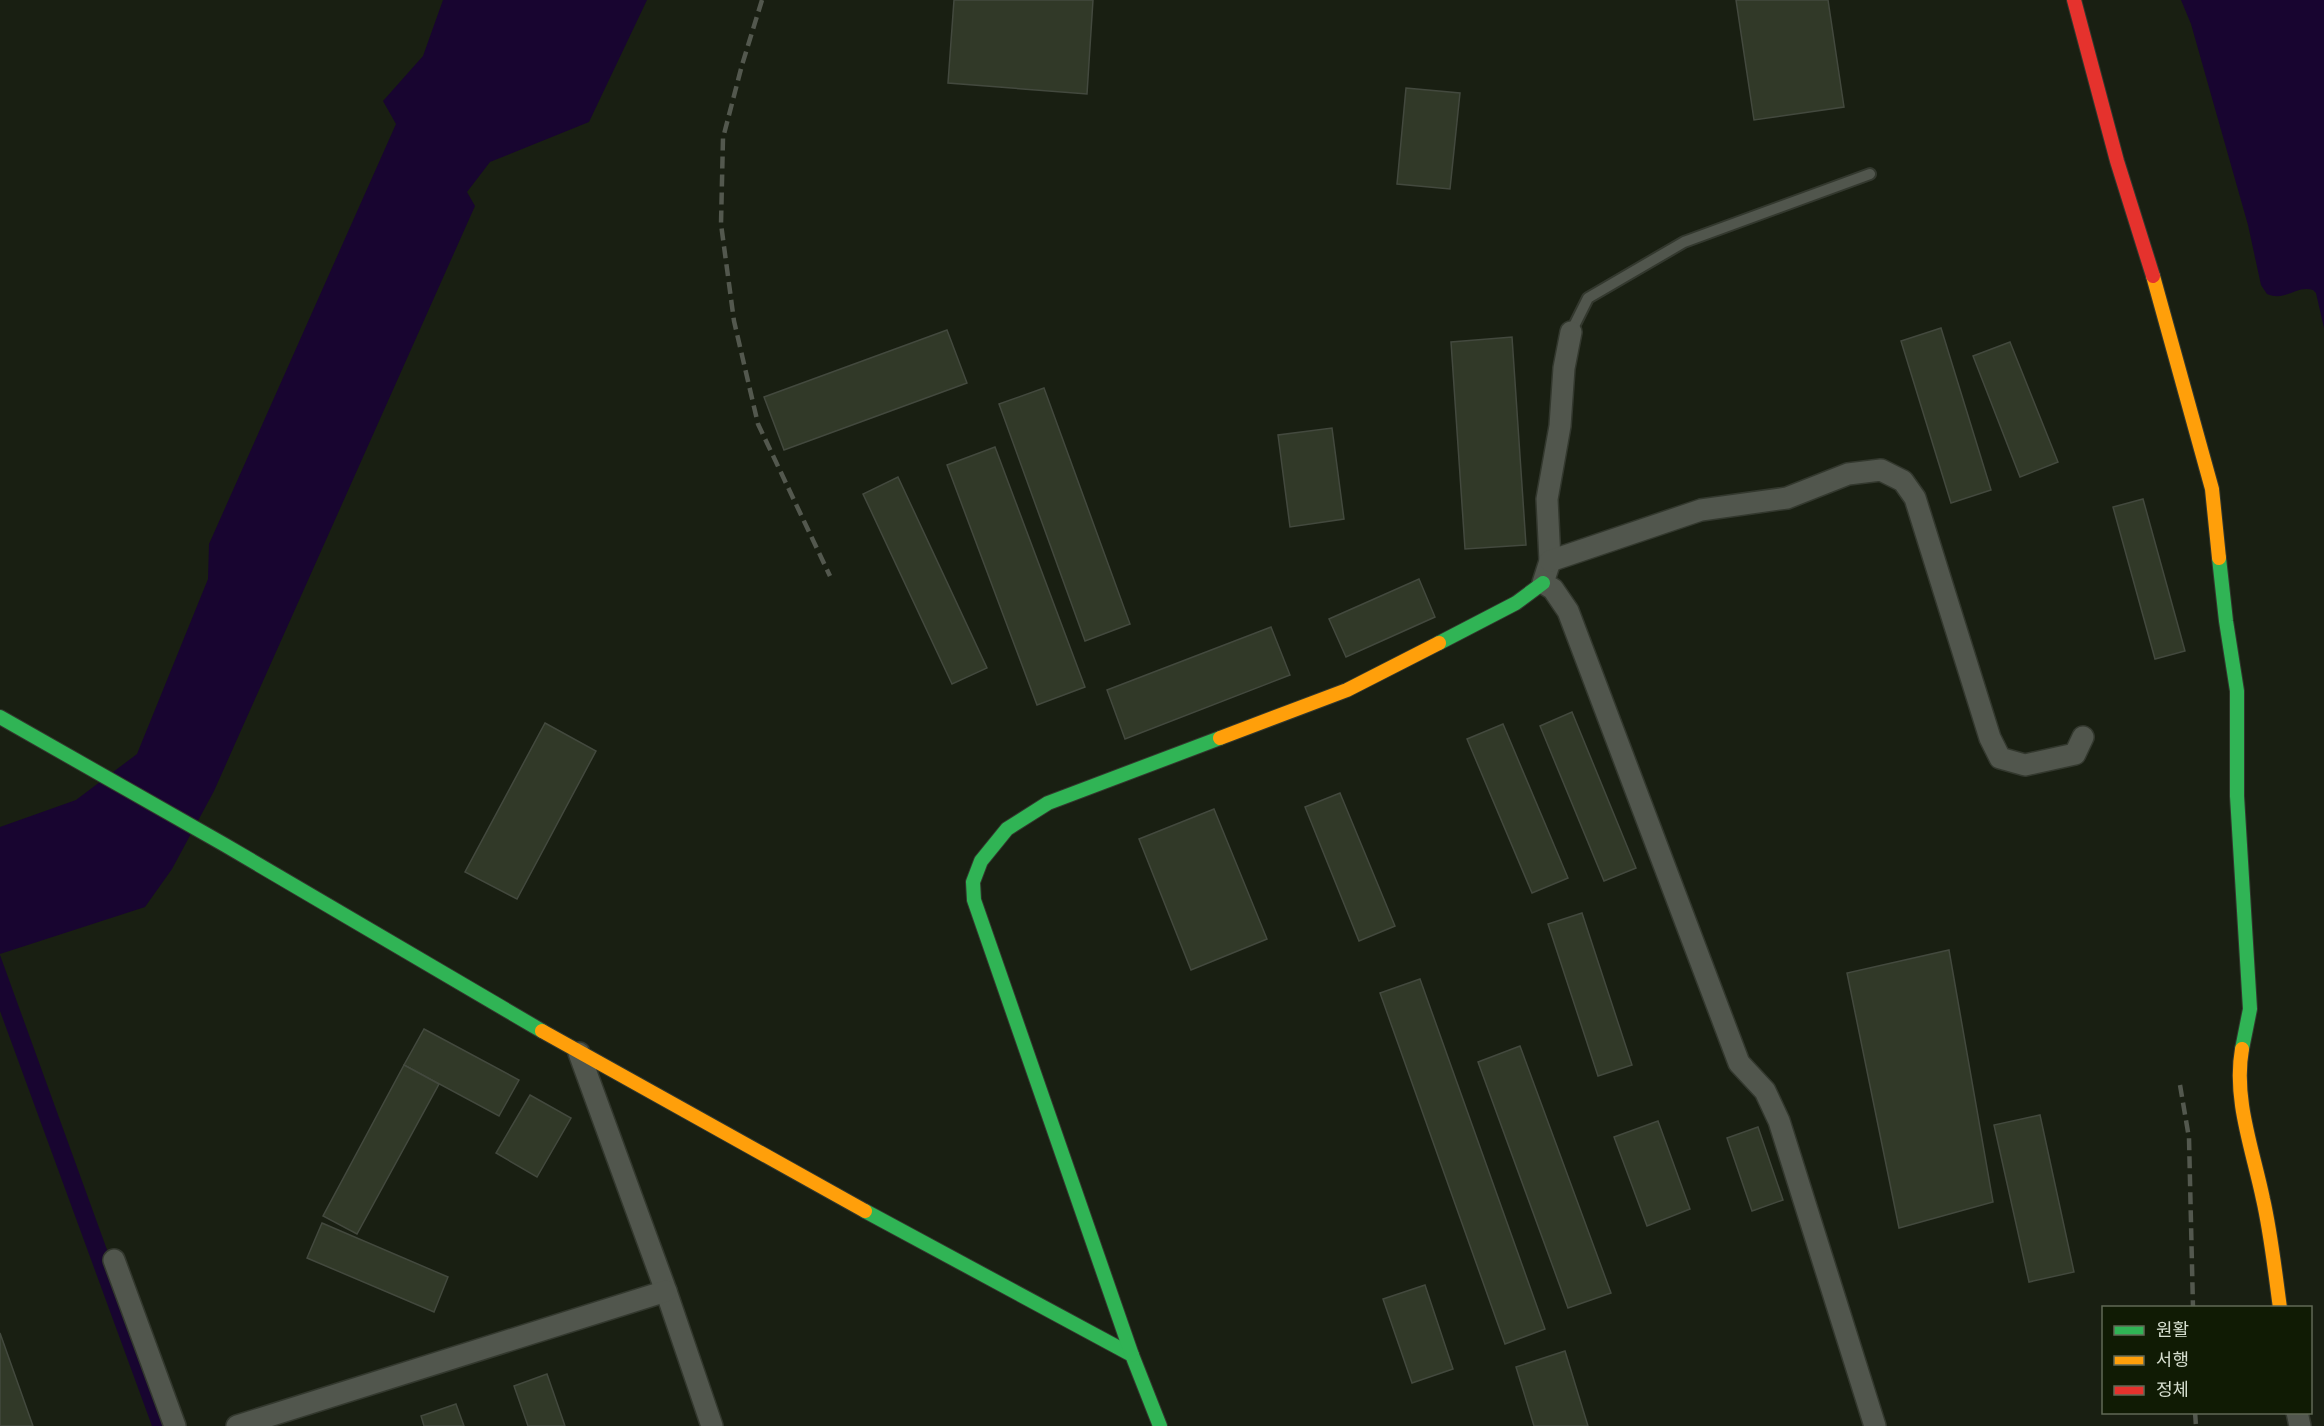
<svg xmlns="http://www.w3.org/2000/svg" width="2324" height="1426" font-family="'Alegreya Sans','Noto Sans KR',sans-serif">
	<rect width="100%" height="100%" fill="#191f12"/>
	<g fill="#180530">
		<polygon points="443,0 647,0 589,122 490,162 467,192 475,206 214,791 172,869 145,907 0,954 0,827 76,800 137,754 208,579 209,544 396,124 383,101 423,56"/>
		<path d="M2181,0H2324V328L2316,293L2313,290C2296,285 2286,302 2267,294L2261,285L2248,225L2191,24Z"/>
		<polygon points="0,955 171,1426 152,1426 0,1011"/>
	</g>
	<g fill="#313928" stroke="#43493e" stroke-width="1.5">
		<polygon points="954,0 1093,0 1087,94 948,83"/>
		<polygon points="1736,0 1828,0 1844,107 1754,120"/>
		<polygon points="1406,88 1460,93 1450,189 1397,184"/>
		<polygon points="1941,328 1991,490 1951,503 1901,341"/>
		<polygon points="947,330 967,383 784,450 764,397"/>
		<polygon points="1512,337 1526,545 1465,549 1451,342"/>
		<polygon points="2010,342 2058,462 2020,477 1973,356"/>
		<polygon points="1044,388 1130,624 1085,641 999,404"/>
		<polygon points="1332,428 1344,519 1290,527 1278,435"/>
		<polygon points="995,447 1085,687 1037,705 947,465"/>
		<polygon points="898,477 987,668 952,684 863,494"/>
		<polygon points="2143,499 2185,651 2155,659 2113,507"/>
		<polygon points="1419,579 1435,617 1346,657 1329,619"/>
		<polygon points="1271,627 1290,675 1125,739 1107,690"/>
		<polygon points="1572,712 1636,868 1604,881 1540,726"/>
		<polygon points="545,723 596,751 517,899 465,872"/>
		<polygon points="1503,724 1568,878 1532,893 1467,739"/>
		<polygon points="1340,793 1395,926 1359,941 1305,807"/>
		<polygon points="1214,809 1267,939 1191,970 1139,839"/>
		<polygon points="1582,913 1632,1065 1598,1076 1548,924"/>
		<polygon points="1949,950 1993,1202 1899,1228 1847,973"/>
		<polygon points="1420,979 1545,1329 1505,1344 1380,993"/>
		<polygon points="424,1029 519,1080 499,1116 404,1065"/>
		<polygon points="1520,1046 1611,1293 1568,1308 1478,1062"/>
		<polygon points="404,1065 439,1084 357,1234 323,1216"/>
		<polygon points="530,1095 571,1118 537,1177 496,1153"/>
		<polygon points="2040,1115 2074,1272 2029,1282 1994,1125"/>
		<polygon points="1658,1121 1690,1209 1647,1226 1614,1137"/>
		<polygon points="1758,1127 1783,1200 1752,1211 1727,1138"/>
		<polygon points="322,1223 448,1277 434,1312 307,1258"/>
		<polygon points="1425,1285 1453,1369 1412,1383 1383,1299"/>
		<polygon points="0,1333 33,1426 0,1426"/>
		<polygon points="1565,1351 1588,1426 1534,1426 1516,1367"/>
		<polygon points="547,1374 565,1426 528,1426 514,1386"/>
		<polygon points="456,1404 464,1426 424,1426 421,1416"/>
	</g>
	<g fill="none" stroke-linecap="round" stroke-linejoin="round">
		<defs>
			<polyline id="lane" points="1571,332 1588,298 1684,242 1870,174"/>
			<g id="street">
				<polyline points="1571,332 1564,368 1560,426 1547,499 1550,561 1543,583 1553,589 1568,611 1739,1063 1765,1091 1779,1121 1875,1426"/>
				<polyline points="1550,561 1701,510 1787,498 1848,474 1881,470 1903,481 1915,498 1990,738 2000,758 2025,765 2075,754 2083,737"/>
				<polyline points="579,1053 666,1291 712,1426"/>
				<polyline points="114,1260 175,1426"/>
				<polyline points="2297,1412 2300,1426"/>
				<polyline points="237,1426 666,1291"/>
			</g>
			<g id="fast">
				<polyline points="2219,558 2226,621 2237,691 2237,796 2250,1009 2242,1049"/>
				<polyline points="1439,643 1516,603 1543,583"/>
				<polyline points="0,717 225,845 542,1031"/>
				<polyline points="865,1211 1132,1355 1160,1426"/>
				<polyline points="1132,1355 974,900 973,882 981,861 1007,829 1048,803 1220,738"/>
			</g>
			<g id="slow">
				<polyline points="2153,276 2212,489 2219,558"/>
				<polyline points="1220,738 1347,690 1439,643"/>
				<polyline points="542,1031 865,1211"/>
				<path d="M2242,1049C2233,1099 2253,1150 2263,1199C2271,1234 2275,1272 2280,1308"/>
			</g>
			<polyline id="jam" points="2074,0 2117,161 2153,276"/>
		</defs>
		<use href="#lane" stroke="#33382e" stroke-width="14"/>
		<use href="#street" stroke="#33382e" stroke-width="24"/>
		<use href="#fast" stroke="#33382e" stroke-width="16"/>
		<use href="#slow" stroke="#33382e" stroke-width="16"/>
		<use href="#jam" stroke="#33382e" stroke-width="16"/>
		<use href="#lane" stroke="#51564d" stroke-width="10"/>
		<use href="#street" stroke="#51564d" stroke-width="21"/>
		<use href="#fast" stroke="#30b455" stroke-width="14"/>
		<use href="#slow" stroke="#ff9f0a" stroke-width="14"/>
		<use href="#jam" stroke="#e5322d" stroke-width="14"/>
		<g stroke="#53584e" stroke-width="4.5" stroke-dasharray="12 6" stroke-linecap="butt">
			<polyline points="762,0 742,65 723,138 721,224 734,321 758,424 830,576"/>
			<polyline points="2180,1085 2189,1138 2193,1308"/>
			<polyline points="2195,1412 2196,1426"/>
		</g>
	</g>
	<rect x="2102" y="1306" width="210" height="108" fill="#101b04" stroke="#606956" stroke-width="1.5"/>
	<rect x="2114" y="1326" width="30" height="9" fill="#30b455" stroke="#606956" stroke-width="1.5"/>
	<text x="2156" y="1336" font-size="18" fill="#d7dfd0">원활</text>
	<rect x="2114" y="1356" width="30" height="9" fill="#ff9f0a" stroke="#606956" stroke-width="1.5"/>
	<text x="2156" y="1366" font-size="18" fill="#d7dfd0">서행</text>
	<rect x="2114" y="1386" width="30" height="9" fill="#e5322d" stroke="#606956" stroke-width="1.5"/>
	<text x="2156" y="1396" font-size="18" fill="#d7dfd0">정체</text>
</svg>
